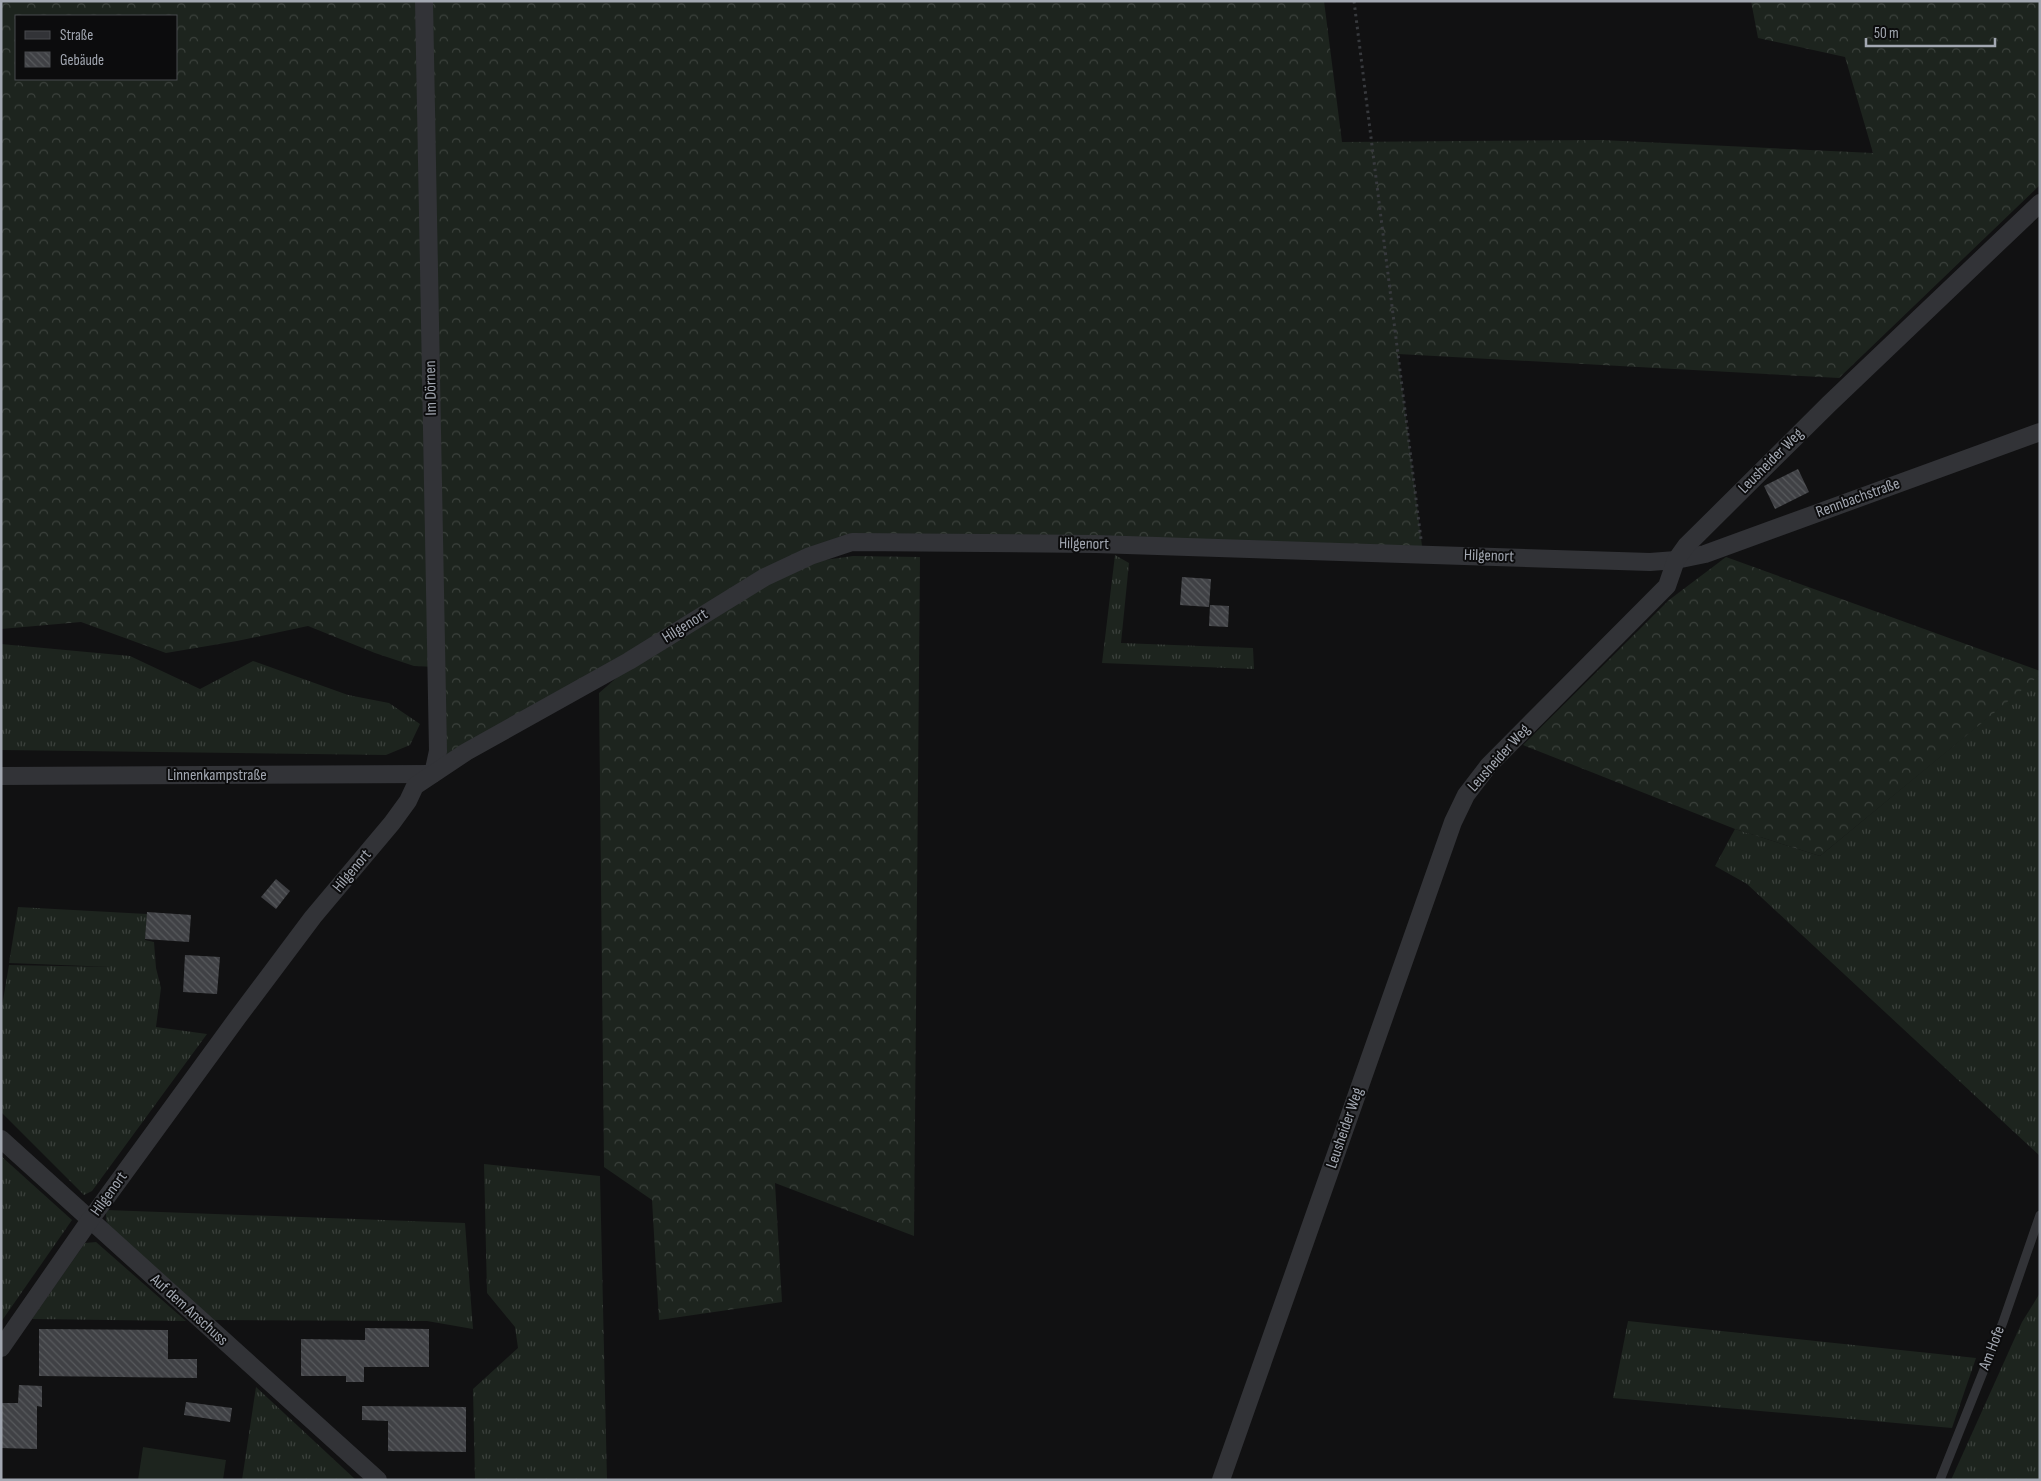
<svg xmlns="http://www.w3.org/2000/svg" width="2041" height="1481" font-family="'Sofia Sans Condensed',sans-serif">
	<defs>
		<pattern id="grass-tufts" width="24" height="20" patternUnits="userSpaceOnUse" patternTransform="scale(1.25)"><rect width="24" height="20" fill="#1d241e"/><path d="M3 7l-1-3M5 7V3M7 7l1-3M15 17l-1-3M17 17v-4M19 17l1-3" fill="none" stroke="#3b413c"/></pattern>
		<pattern id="forest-crowns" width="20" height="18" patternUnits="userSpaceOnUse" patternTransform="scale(1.25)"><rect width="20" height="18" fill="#1d241e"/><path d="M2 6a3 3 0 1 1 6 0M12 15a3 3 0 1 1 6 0" fill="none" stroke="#3b413c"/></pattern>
		<pattern id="building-back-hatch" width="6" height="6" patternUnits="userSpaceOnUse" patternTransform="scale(1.25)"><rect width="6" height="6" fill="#404145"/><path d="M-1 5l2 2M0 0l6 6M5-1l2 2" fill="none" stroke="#585a5d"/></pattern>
	</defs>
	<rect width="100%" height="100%" fill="#111112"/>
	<g fill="url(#grass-tufts)">
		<polygon points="1115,555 1129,563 1121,643 1253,648 1254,669 1102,663"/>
		<polygon points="1,644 130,656 200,689 253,661 348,695 389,703 420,724 410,745 386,755 1,750"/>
		<polygon points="2038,676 2040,677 2040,1156 1747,884 1715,866 1735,829 1820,856"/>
		<polygon points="18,907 147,914 145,940 154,942 156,968 161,988 156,1027 207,1034 92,1191 84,1195 1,1112 1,1012 9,965 113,967 9,963"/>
		<polygon points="1,1156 72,1220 1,1322"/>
		<polygon points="484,1164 600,1176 607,1480 475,1480 473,1389 518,1348 515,1327 487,1293"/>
		<polygon points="106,1210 465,1223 473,1329 427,1321 214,1320 108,1225 106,1220"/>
		<polygon points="96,1242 186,1321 32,1319 85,1243"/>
		<polygon points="2040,1293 2040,1480 1951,1480 2022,1322"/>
		<polygon points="1628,1321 1976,1358 1952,1428 1613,1398"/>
		<polygon points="256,1387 356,1480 242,1480"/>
	</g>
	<g fill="url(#forest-crowns)" fill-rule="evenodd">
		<path d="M1,1H1324L1342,142L1602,140L1873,153L1845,57L1758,38L1751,1H2040V185L1839,378L1398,354L1423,554L920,543L810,556L433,774L436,667L414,666L375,653L308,626L237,641L166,653L81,622L1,629ZM16,16H176V79H16Z"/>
		<polygon points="853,556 920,557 914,1236 775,1183 782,1302 659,1320 652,1200 604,1167 599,693 629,667 765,583 810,562"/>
		<polygon points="1726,557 2040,671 2040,675 1820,856 1735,829 1523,745 1669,600"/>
	</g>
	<polygon fill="#1d241e" points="143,1447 226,1460 223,1480 138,1480"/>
	<g fill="url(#building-back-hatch)">
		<polygon points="1798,469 1809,492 1775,509 1764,486"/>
		<polygon points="1182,577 1211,579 1209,607 1180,605"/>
		<polygon points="1210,605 1229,606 1228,627 1209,626"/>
		<polygon points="276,879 290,891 276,909 261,897"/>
		<polygon points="147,912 191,915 189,942 145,939"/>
		<polygon points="185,955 220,957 217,994 183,992"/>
		<polygon points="365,1328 429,1329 429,1367 364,1367 364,1382 346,1382 346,1376 301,1376 301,1339 365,1340"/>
		<polygon points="39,1329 168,1330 168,1359 197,1359 197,1378 39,1376"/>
		<polygon points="19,1385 42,1386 42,1407 37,1406 37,1449 1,1448 2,1403 18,1403"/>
		<polygon points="186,1402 232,1408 230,1422 184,1415"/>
		<polygon points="362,1406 466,1407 466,1452 388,1451 388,1421 362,1420"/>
	</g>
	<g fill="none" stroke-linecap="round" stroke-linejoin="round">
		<polyline stroke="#383a3e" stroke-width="3" stroke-dasharray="2.5 4" stroke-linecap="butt" points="1354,1 1421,539"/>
		<polyline stroke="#323337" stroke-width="9" points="1940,1480 2003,1322 2040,1215"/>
		<g stroke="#323337" stroke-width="18">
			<polyline points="424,1 438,751 433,774"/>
			<polyline points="1,776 432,774"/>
			<polyline points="1,1139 378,1480"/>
			<polyline points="1,1348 90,1220 238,1017 313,917 392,823 408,801 415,786 466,752 629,661 765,577 810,556 852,542 1096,544 1650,562 1676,560 1705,554 2040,432"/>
			<polyline points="1221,1480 1453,822 1466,795 1489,765 1667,586 1676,560 1686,546 1829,404 2040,203"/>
		</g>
	</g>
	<g text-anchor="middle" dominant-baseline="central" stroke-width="4" stroke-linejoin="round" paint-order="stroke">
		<g font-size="16" fill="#a3a8b2" stroke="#0c0c0d">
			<text transform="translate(431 388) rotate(-91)">Im Dörnen</text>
			<text transform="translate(1771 461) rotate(-45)">Leusheider Weg</text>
			<text transform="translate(1858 498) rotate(-20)">Rennbachstraße</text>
			<text transform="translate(1084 544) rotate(1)">Hilgenort</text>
			<text transform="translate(1489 556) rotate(2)">Hilgenort</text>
			<text transform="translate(685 626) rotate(-32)">Hilgenort</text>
			<text transform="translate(1499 758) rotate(-48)">Leusheider Weg</text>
			<text x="217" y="775">Linnenkampstraße</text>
			<text transform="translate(352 871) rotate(-50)">Hilgenort</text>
			<text transform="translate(1345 1128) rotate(-71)">Leusheider Weg</text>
			<text transform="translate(109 1194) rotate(-54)">Hilgenort</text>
			<text transform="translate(189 1310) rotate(42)">Auf dem Anschuss</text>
			<text transform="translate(1992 1348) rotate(-69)">Am Hofe</text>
		</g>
	</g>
	<rect width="2041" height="1481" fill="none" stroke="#a3a8b2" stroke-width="5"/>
	<rect x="15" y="15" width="162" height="65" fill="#0c0c0d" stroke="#484a4f"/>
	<rect x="25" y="31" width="25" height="8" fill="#323337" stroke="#484a4f"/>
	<text x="60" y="40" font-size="15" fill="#a3a8b2">Straße</text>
	<rect x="25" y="52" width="25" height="15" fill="url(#building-back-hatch)" stroke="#484a4f"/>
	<text x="60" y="65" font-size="15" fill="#a3a8b2">Gebäude</text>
	<path d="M1866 38v8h129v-8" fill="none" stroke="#a3a8b2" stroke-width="2.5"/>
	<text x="1874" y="38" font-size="15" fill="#a3a8b2" stroke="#0c0c0d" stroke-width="4" paint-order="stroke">50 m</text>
</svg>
